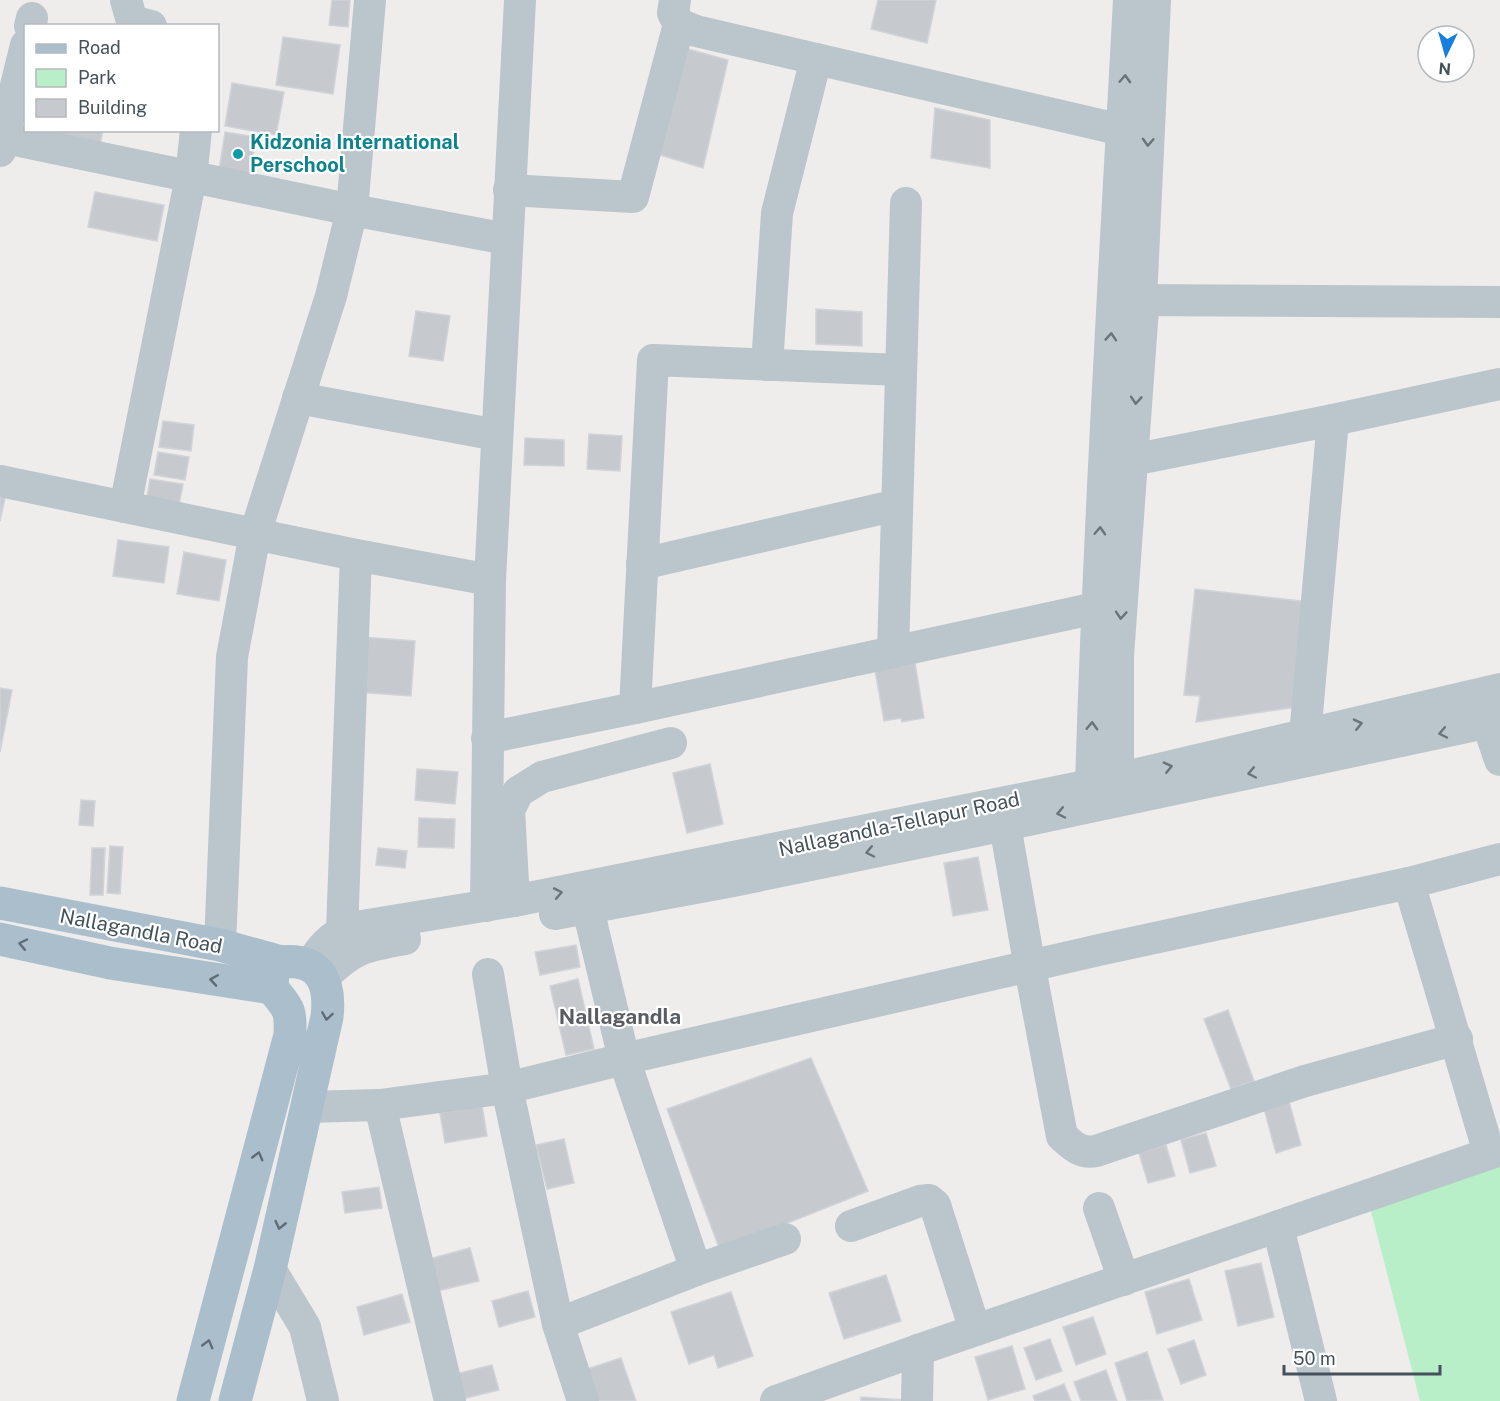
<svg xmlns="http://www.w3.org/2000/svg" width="1500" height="1401" font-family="'Public Sans',sans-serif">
	<rect width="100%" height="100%" fill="#efecec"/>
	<polygon fill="#b8efc9" points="1500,1142 1500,1401 1420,1401 1364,1184"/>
	<g fill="#c6cacf" stroke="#d0d3d8" stroke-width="1.5">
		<polygon points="332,0 350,0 348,27 329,25"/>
		<polygon points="878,0 936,0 927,43 871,29"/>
		<polygon points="283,37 340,45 333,94 276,85"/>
		<polygon points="688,49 728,60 703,168 660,155"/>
		<polygon points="232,83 284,92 276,135 225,126"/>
		<polygon points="935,108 990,120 990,168 931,158"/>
		<polygon points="50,130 103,130 98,156 46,146"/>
		<polygon points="225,132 256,137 250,176 219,171"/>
		<polygon points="95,192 164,205 157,241 88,227"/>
		<polygon points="816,309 862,312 862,346 816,344"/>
		<polygon points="416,311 450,316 443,361 409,356"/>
		<polygon points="163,421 194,425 191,451 159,447"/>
		<polygon points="589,434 622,436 620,471 587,469"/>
		<polygon points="525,438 564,440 564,466 524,465"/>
		<polygon points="158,452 189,457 185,480 154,475"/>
		<polygon points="150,479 183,484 178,510 146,504"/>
		<polygon points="0,497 5,498 0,521"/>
		<polygon points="118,540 169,547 164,583 113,576"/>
		<polygon points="184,552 226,560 219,601 177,594"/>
		<polygon points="1195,589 1309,602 1296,707 1196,722 1200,696 1184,695"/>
		<polygon points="361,637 415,641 411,696 357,692"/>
		<polygon points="915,663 924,718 902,722 901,718 884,721 874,665"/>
		<polygon points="0,688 12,690 0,752"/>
		<polygon points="710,764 723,824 687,833 673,773"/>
		<polygon points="417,769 458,772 455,804 415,800"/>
		<polygon points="81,800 95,801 93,826 79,825"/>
		<polygon points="419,818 455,819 454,848 418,847"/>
		<polygon points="110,846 123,847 120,894 107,893"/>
		<polygon points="92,848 105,848 103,895 90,895"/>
		<polygon points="378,848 407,851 405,868 376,865"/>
		<polygon points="978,857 988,910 953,916 944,863"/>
		<polygon points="576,945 580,967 540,975 535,952"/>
		<polygon points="578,979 594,1049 566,1055 550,986"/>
		<polygon points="1228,1010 1254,1081 1231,1089 1204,1019"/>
		<polygon points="811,1058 868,1191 720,1250 667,1109"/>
		<polygon points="1288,1098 1301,1145 1276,1153 1263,1105"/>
		<polygon points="482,1106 487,1136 445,1143 440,1113"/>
		<polygon points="1206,1133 1216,1166 1190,1173 1181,1140"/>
		<polygon points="564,1139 574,1183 547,1189 536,1145"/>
		<polygon points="1166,1145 1175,1176 1148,1183 1139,1153"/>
		<polygon points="379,1187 382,1208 345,1213 342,1192"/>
		<polygon points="470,1248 479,1281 433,1292 425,1260"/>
		<polygon points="1261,1263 1274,1317 1238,1326 1225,1271"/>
		<polygon points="886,1275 901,1321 844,1339 829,1293"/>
		<polygon points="1189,1279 1202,1320 1157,1334 1145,1292"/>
		<polygon points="528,1291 535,1317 499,1327 492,1301"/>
		<polygon points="731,1292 753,1356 718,1368 714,1355 689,1364 671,1312"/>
		<polygon points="402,1294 410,1322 364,1335 357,1307"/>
		<polygon points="1093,1317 1106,1354 1076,1365 1063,1327"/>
		<polygon points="1050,1339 1062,1371 1036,1380 1024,1348"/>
		<polygon points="1194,1340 1206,1375 1181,1384 1168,1349"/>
		<polygon points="1012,1346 1025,1389 988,1400 975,1357"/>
		<polygon points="1147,1352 1163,1400 1127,1401 1115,1363"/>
		<polygon points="621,1358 636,1401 598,1401 587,1369"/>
		<polygon points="492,1365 499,1390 458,1400 452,1375"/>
		<polygon points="1106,1370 1117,1401 1081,1401 1074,1382"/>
		<polygon points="1064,1384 1071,1401 1035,1401 1033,1396"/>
		<polygon points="861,1397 904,1400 904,1401 861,1401"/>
	</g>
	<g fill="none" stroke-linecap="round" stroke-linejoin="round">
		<g stroke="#bac5cc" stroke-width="32">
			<polyline points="126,0 132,21 151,26"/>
			<polyline points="675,0 673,13 679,24 696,31 1122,130"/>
			<polyline points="30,26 32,18"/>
			<polyline points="0,137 352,210 507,239"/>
			<polyline points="0,151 26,45"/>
			<polyline points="509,190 633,197 679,24"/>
			<polyline points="1120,300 1500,302"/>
			<polyline points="767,365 777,213 816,59"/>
			<polyline points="298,398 497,435"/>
			<polyline points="1113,462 1132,460 1333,420 1500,384"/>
			<polyline points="0,481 356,555 490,580"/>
			<polyline points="125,507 191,177 196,130"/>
			<polyline points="642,564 897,505"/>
			<polyline points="893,652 906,203"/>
			<polyline points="635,708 653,360 901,370"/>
			<polyline points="1488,724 1500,760"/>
			<polyline points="1305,736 1333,420"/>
			<polyline points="487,738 635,708 1096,608"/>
			<polyline points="1118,778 1118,656 1143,308 1141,300 1155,0"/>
			<path d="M1091,785C1099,523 1115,262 1129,0"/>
			<path d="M1005,825L1030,968L1062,1136C1073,1146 1081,1154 1096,1151L1305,1081L1457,1039"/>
			<polyline points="1409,883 1500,859"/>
			<polyline points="514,901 509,810 518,792 542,777 671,743"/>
			<polyline points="486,906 490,580 520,0"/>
			<polyline points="588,909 624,1059 696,1270"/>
			<polyline points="555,914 733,881 1005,825 1500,720"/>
			<polyline points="342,931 356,555"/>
			<polyline points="220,945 232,657 255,534 331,296 352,210 370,0"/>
			<path d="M309,966C321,948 330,936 350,928L514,901L1091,785L1500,689"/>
			<polyline points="488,974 507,1088 558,1324 583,1401"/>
			<path d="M323,978C352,948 365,946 405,939"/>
			<polyline points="380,1105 450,1401"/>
			<polyline points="307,1107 380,1105 507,1088 624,1059 1099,950 1409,883 1489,1153"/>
			<polyline points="1099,1208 1124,1280"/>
			<polyline points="851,1226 920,1201 929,1200 935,1205 975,1330"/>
			<polyline points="1278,1227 1321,1401"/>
			<polyline points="270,1269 305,1327 323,1401"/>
			<polyline points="558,1324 696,1270 785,1239"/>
			<polyline points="776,1401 918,1350 1500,1150"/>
			<polyline points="917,1401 918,1350"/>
		</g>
		<g stroke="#abbecc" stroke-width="33">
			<polyline points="0,903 220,945 281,962"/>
			<polyline points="0,939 110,963 272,988"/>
			<path d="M193,1401L290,1035C291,1007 288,1009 272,988L273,972L281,962C320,958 331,982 327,1017L270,1269L235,1401"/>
		</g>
	</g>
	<defs><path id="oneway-chevron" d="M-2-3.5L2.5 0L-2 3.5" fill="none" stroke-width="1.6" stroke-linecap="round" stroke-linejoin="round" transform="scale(1.5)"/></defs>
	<g stroke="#67747c">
		<use href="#oneway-chevron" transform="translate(1125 79) rotate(-87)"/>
		<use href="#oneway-chevron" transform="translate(1148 142) rotate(93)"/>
		<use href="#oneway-chevron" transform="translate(1111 337) rotate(-86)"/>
		<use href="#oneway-chevron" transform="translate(1136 400) rotate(94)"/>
		<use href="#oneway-chevron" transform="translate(1100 531) rotate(-87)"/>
		<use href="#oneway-chevron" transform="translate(1121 615) rotate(94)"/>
		<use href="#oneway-chevron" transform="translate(1358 724) rotate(-13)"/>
		<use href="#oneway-chevron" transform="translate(1092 726) rotate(-88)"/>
		<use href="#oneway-chevron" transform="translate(1443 733) rotate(168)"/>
		<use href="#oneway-chevron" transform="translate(1168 767) rotate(-13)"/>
		<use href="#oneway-chevron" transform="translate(1252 773) rotate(168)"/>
		<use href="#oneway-chevron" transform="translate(1061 813) rotate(168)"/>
		<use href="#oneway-chevron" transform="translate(870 852) rotate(168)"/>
		<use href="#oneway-chevron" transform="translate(558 893) rotate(-11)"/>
	</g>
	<g stroke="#5e6c76">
		<use href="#oneway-chevron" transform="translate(23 944) rotate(-168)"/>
		<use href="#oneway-chevron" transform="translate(214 980) rotate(-171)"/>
		<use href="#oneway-chevron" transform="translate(327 1016) rotate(99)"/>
		<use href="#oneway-chevron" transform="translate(258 1156) rotate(-75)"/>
		<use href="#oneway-chevron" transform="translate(280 1225) rotate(103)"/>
		<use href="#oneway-chevron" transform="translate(208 1344) rotate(-75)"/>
	</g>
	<circle fill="#0f9aa8" stroke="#fff" stroke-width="2" cx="238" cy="154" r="6"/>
	<g text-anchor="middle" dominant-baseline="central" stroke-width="4.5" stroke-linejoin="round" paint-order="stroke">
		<g font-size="20" font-weight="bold" fill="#0d838f" stroke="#fff" text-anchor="start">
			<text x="250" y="142">Kidzonia International<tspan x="250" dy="23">Perschool</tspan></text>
		</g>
		<g font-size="20" fill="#44515a" stroke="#fff">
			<text transform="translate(899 824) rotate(-12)">Nallagandla-Tellapur Road</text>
			<text transform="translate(141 931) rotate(11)">Nallagandla Road</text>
		</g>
		<g font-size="21" font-weight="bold" fill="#595d61" stroke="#fff">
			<text x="620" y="1016">Nallagandla</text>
		</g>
	</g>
	<rect x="24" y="24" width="195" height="108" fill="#ffffff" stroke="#b4b9bd" stroke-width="1.5"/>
	<rect x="36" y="44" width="30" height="9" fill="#abbecc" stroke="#b4b9bd" stroke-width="1.5"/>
	<text x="78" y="54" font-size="18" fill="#44515a">Road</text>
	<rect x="36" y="69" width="30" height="18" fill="#b8efc9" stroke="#b4b9bd" stroke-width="1.5"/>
	<text x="78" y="84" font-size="18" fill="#44515a">Park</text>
	<rect x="36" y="99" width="30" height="18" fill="#c6cacf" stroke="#b4b9bd" stroke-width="1.5"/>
	<text x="78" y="114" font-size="18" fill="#44515a">Building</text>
	<g transform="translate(1446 54) rotate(185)"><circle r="28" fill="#ffffff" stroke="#b4b9bd" stroke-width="1.5"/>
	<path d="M0-4.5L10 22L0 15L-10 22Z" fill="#167edf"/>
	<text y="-9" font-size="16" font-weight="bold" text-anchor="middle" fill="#44515a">N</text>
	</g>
	<path d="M1284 1365v9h156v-9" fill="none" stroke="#44515a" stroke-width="3"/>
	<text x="1293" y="1365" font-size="18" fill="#44515a" stroke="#ffffff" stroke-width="4.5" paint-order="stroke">50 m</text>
</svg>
